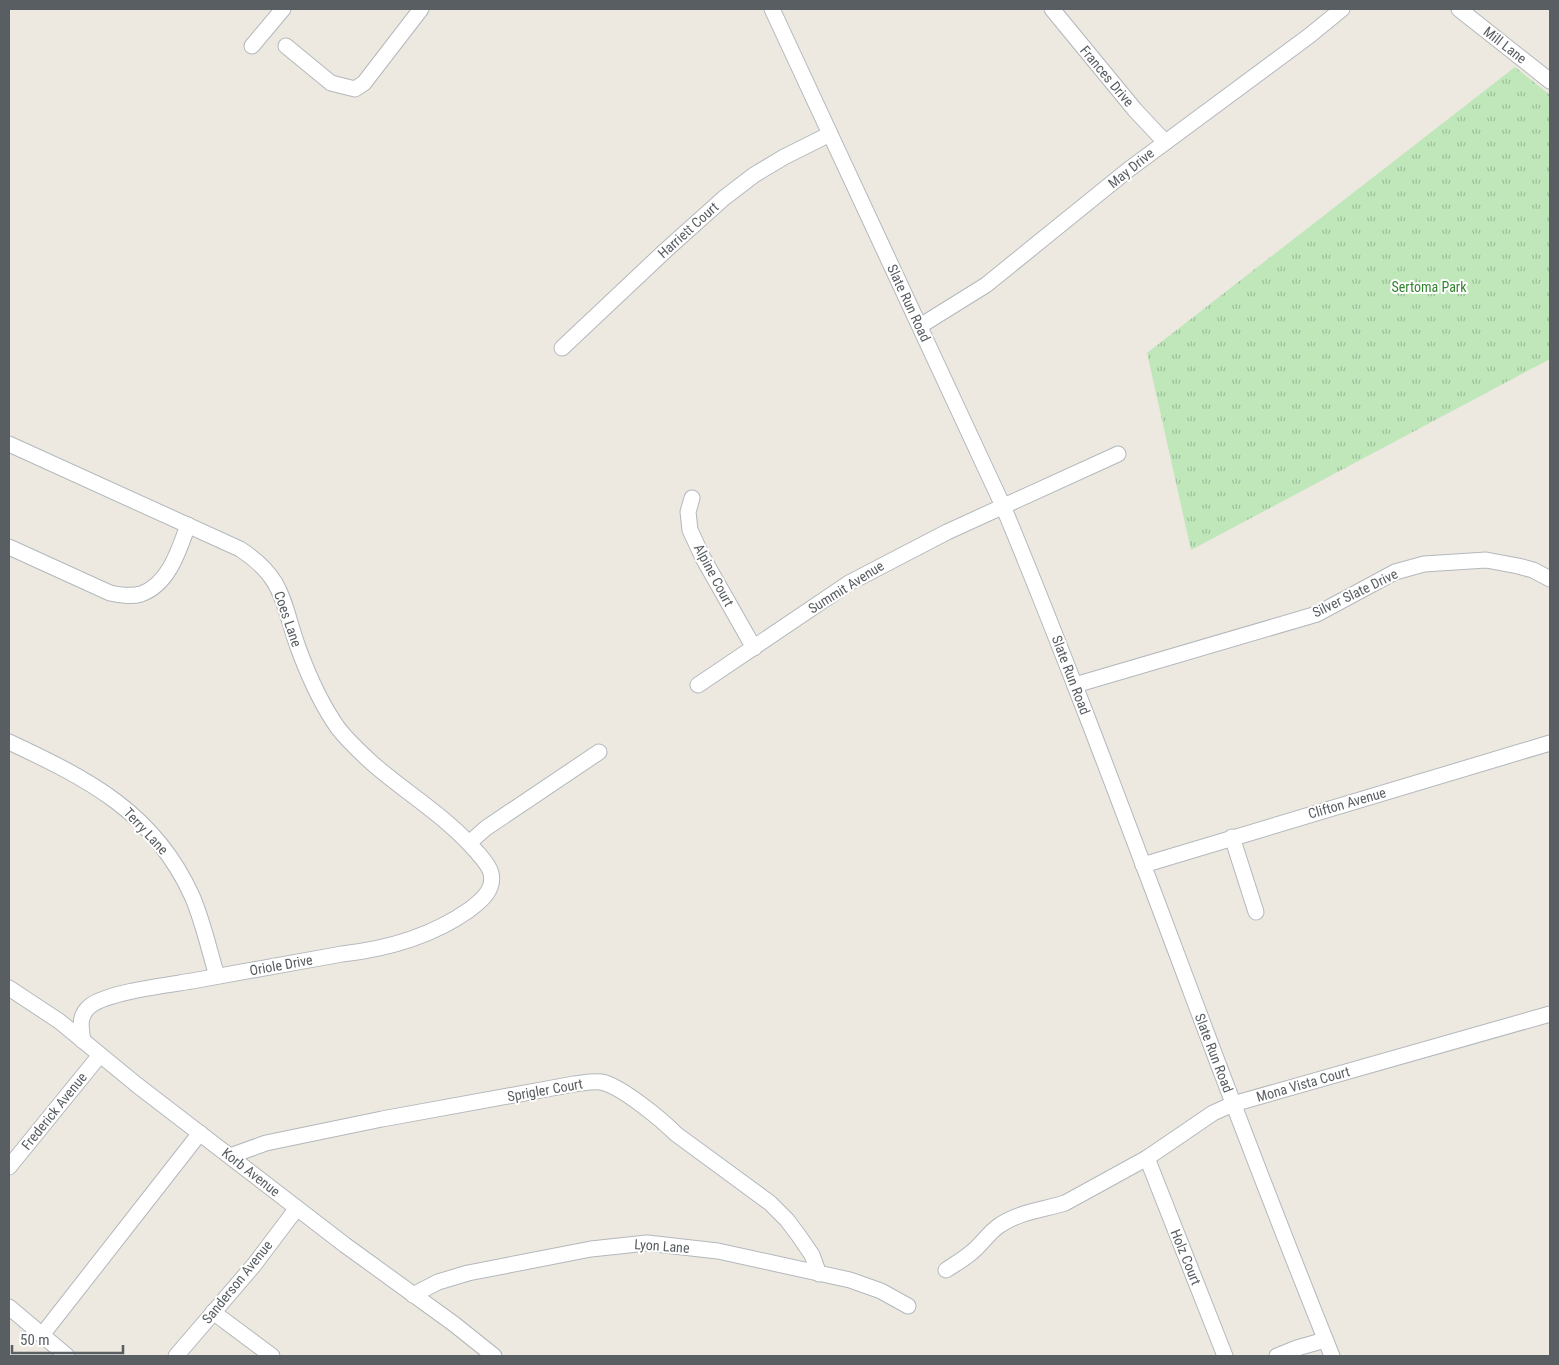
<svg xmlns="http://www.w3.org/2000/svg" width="1559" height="1365" font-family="'Roboto Condensed',sans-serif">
	<defs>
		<pattern id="grass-tufts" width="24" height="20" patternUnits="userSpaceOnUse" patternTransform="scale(1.25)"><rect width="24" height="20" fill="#bfe7ba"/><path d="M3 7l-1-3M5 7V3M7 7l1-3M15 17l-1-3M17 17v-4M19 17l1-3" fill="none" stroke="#9ebe9b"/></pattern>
	</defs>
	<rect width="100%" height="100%" fill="#ede9e0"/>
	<polygon fill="url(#grass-tufts)" points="1515,67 1550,95 1550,359 1191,550 1147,353"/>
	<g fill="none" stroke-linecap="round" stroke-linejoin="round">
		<defs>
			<g id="minor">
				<path d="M772,9L1003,506C1069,665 1129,827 1190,989C1236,1112 1283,1234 1332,1356"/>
				<polyline points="1052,9 1135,110 1165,142"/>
				<polyline points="1459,9 1550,81"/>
				<polyline points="252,46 283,9"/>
				<polyline points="286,46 331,83 355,89 364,83 421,9"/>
				<polyline points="920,326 986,285 1128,170 1309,36 1342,9"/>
				<polyline points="562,348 666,250 724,198 754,175 784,157 830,134"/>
				<path d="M9,444L240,549C286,579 282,604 299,650C309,677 321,704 338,728C348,741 360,752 372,763C406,793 447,817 476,851C482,858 489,865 491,873C495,890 481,901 469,910C432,936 387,949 342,954C292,963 242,972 192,981C168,985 108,992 90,1006C78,1016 81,1028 83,1041"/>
				<polyline points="692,498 688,512 690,530 703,558 754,648"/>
				<path d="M9,547L110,593C120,595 131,597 141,594C169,584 179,550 188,525"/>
				<polyline points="698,685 849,583 947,532 1118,454"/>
				<polyline points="1075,685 1317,614 1395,572 1424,564 1486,560 1518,566 1533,570 1550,579"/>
				<path d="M9,742C88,779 154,812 192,896C203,921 209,950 217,976"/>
				<polyline points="1232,837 1256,912"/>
				<polyline points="469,843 486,828 599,752"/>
				<polyline points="1143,865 1550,743"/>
				<polyline points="9,988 59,1021 137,1085 345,1245 454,1324 494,1356"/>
				<path d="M230,1156L266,1143L382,1119L574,1084C583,1083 592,1081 601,1082C620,1085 662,1120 676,1134L770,1203L787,1220L799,1236L812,1255L819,1274"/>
				<polyline points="1147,1158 1225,1356"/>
				<polyline points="9,1167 100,1055"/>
				<path d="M946,1270C955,1264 964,1259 972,1252C982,1244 989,1232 1000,1225C1019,1212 1043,1210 1065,1203L1147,1158L1213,1113L1233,1104L1550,1014"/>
				<polyline points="413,1295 438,1282 468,1273 591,1249 647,1243 718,1251 850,1280 881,1291 908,1306"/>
				<polyline points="9,1307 67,1356"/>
				<polyline points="213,1312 272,1356"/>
				<polyline points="42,1335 200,1133"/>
				<polyline points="176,1356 254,1265 297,1208"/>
				<polyline points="1277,1356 1297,1348 1325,1340"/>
			</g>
		</defs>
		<use href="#minor" stroke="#b3b8bc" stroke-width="17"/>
		<use href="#minor" stroke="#fff" stroke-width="15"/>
	</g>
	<g text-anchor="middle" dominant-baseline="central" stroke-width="4" stroke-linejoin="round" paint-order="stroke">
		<g font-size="14" fill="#595e62" stroke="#fff">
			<text transform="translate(1505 45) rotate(38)">Mill Lane</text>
			<text transform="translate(1107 76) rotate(50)">Frances Drive</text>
			<text transform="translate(1131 168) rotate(-39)">May Drive</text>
			<text transform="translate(688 230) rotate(-42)">Harriett Court</text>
			<text transform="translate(909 303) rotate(65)">Slate Run Road</text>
			<text transform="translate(714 575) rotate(62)">Alpine Court</text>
			<text transform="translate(846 587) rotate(-32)">Summit Avenue</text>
			<text transform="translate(1355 593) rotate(-26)">Silver Slate Drive</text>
			<text transform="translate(288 619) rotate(71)">Coes Lane</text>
			<text transform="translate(1071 675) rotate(69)">Slate Run Road</text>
			<text transform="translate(1347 803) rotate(-16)">Clifton Avenue</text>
			<text transform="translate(146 831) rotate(47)">Terry Lane</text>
			<text transform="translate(281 965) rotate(-10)">Oriole Drive</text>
			<text transform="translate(1214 1053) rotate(69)">Slate Run Road</text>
			<text transform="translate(1303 1084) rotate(-16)">Mona Vista Court</text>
			<text transform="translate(545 1090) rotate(-10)">Sprigler Court</text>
			<text transform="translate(54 1111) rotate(-51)">Frederick Avenue</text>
			<text transform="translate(251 1172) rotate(38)">Korb Avenue</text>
			<text transform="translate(662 1246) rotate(4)">Lyon Lane</text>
			<text transform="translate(1186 1257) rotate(68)">Holz Court</text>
			<text transform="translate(237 1282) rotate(-51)">Sanderson Avenue</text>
		</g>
		<g font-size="14" fill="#33842e" stroke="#fff">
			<text x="1429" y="287">Sertoma Park</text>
		</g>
	</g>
	<rect width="1559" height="1365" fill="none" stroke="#595e62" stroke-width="20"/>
	<path d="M12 1345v8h111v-8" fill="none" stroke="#595e62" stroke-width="2.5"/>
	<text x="20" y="1345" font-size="15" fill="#595e62" stroke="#ffffff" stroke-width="4" paint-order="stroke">50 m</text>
</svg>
